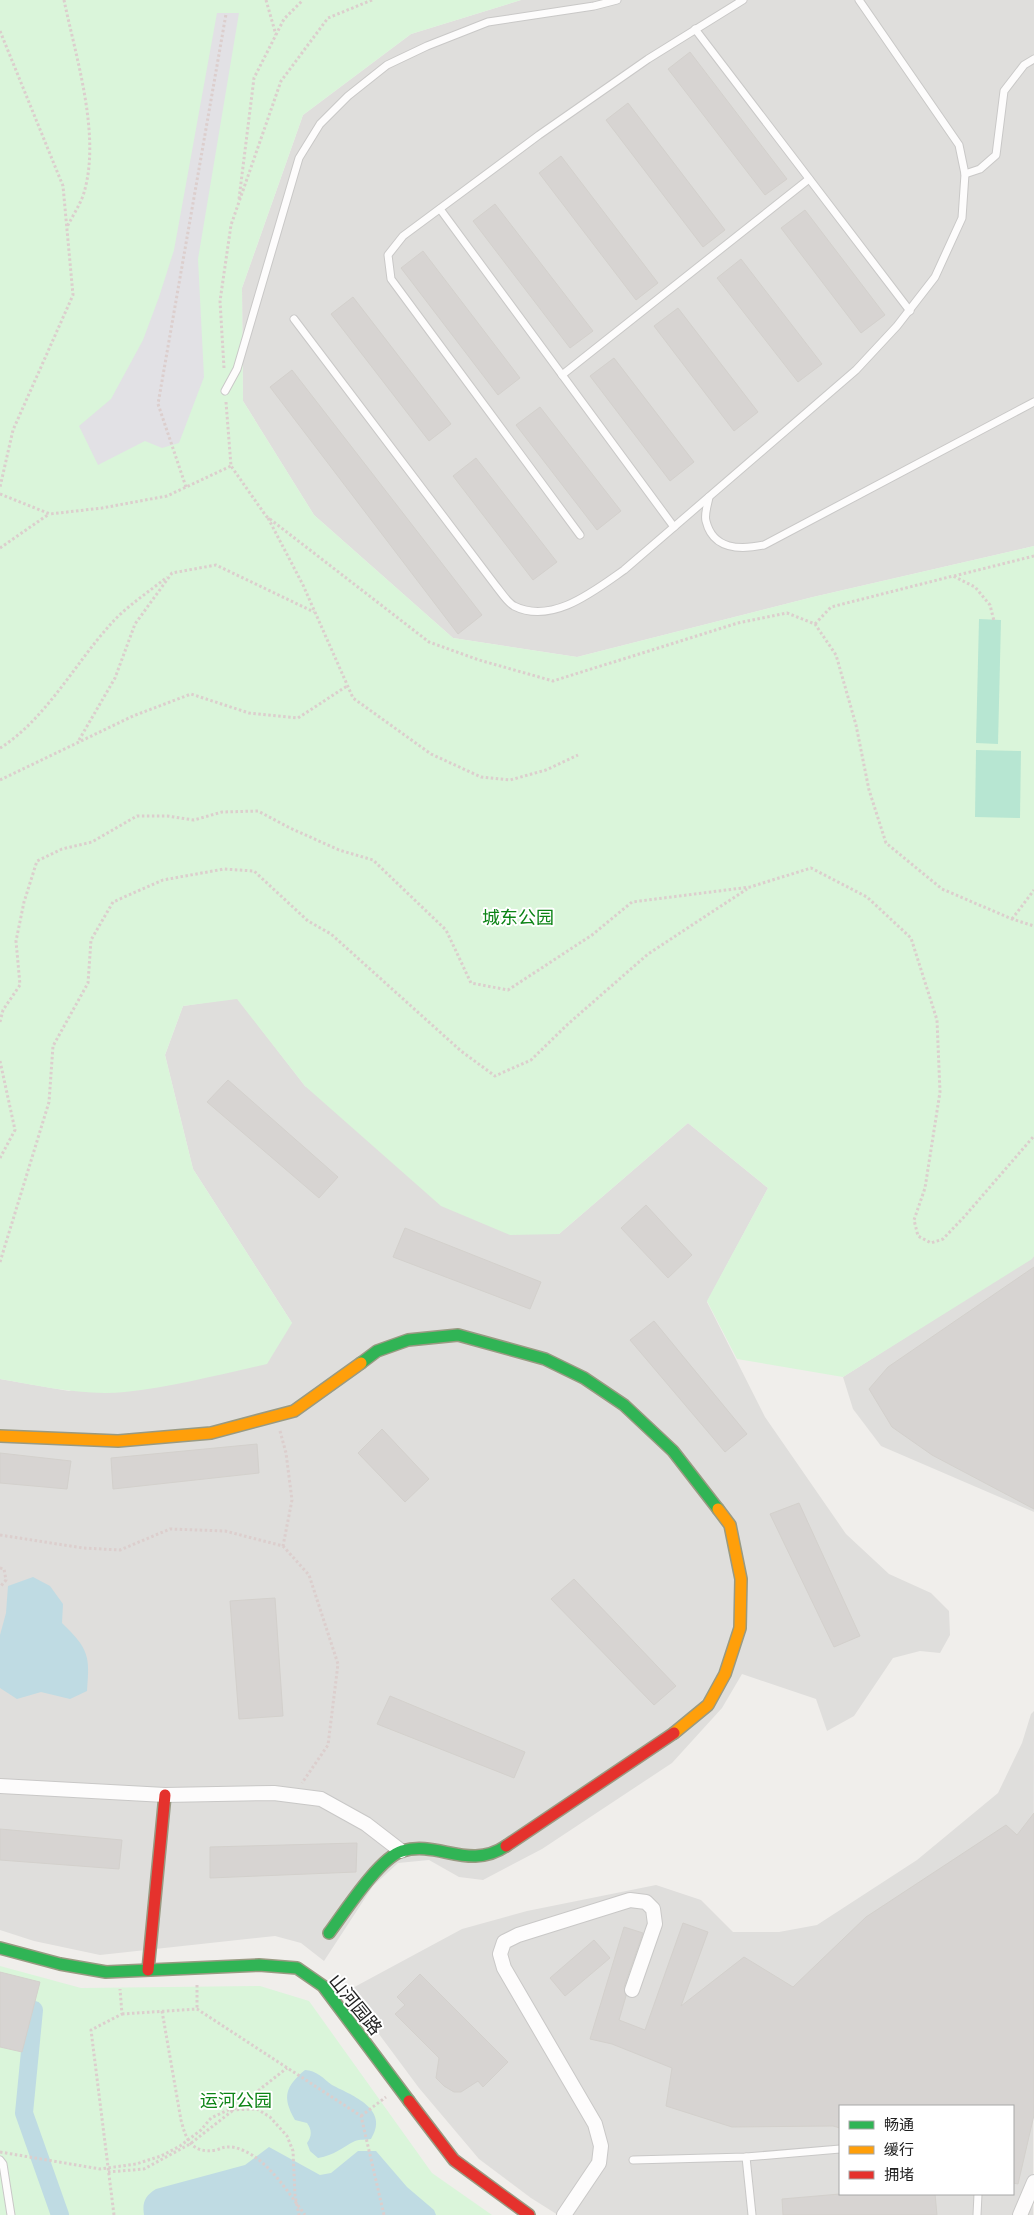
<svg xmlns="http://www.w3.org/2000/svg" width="1034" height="2215" font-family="'Open Sans','Noto Sans SC',sans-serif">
	<rect width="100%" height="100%" fill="#f0eeeb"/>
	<g fill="#dfdedc" fill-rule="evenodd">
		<polygon points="521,0 1034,0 1034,546 813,597 577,657 453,638 314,515 243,401 242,288 303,115 411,34"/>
		<polygon points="237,998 305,1086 559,1234 688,1123 768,1188 707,1302 765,1417 846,1534 889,1574 931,1593 949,1611 950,1635 940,1653 920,1651 893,1658 854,1716 827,1731 816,1699 742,1674 722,1708 672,1763 542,1849 483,1880 459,1877 429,1860 398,1863 373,1886 324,1961 301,1943 275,1936 100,1955 34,1941 0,1930 0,1379 69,1391 292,1323 193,1169 165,1055 183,1006"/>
		<polygon points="1034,1256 1034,1512 881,1446 853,1409 843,1377"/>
		<path d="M1034,1711L1033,2215H558L531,2198L479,2159L419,2088L347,1991L462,1929L527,1911L656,1885L701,1900L733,1932H779L817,1925L917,1860L998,1793L1022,1743L1031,1714ZM840,2106H1013V2194H840Z"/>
	</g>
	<g fill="#daf5da">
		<path d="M0,0H521L411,34L303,115L242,288L243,401L314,515L453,638L577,657L813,597L1034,546V1256L1032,1259L843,1377L737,1359L707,1301L768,1188L688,1123L559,1234L510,1235L441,1206L305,1086L237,999L183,1006L165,1055L193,1169L292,1323L267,1364C221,1374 172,1387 125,1392C83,1396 41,1386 0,1379Z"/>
		<polygon points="0,1966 81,1988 260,1986 309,2001 432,2173 492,2215 0,2215"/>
	</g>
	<g fill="#b7e6d2">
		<polygon points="979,619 1001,620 998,744 976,743"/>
		<polygon points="976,750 1021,751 1020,818 975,817"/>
	</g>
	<polygon fill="#e2e1e5" points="217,13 239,13 198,259 204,377 179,443 162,448 145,441 98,465 79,426 111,399 143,340 159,297 174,250"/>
	<g fill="#bfdbe3">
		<path d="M33,1577L50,1586L63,1604L62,1623C89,1649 90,1656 87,1691L70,1699L41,1692L17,1699L0,1688V1635L6,1613L8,1586Z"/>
		<path d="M305,2070C316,2070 324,2079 332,2085C353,2096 390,2109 371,2139C367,2140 359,2139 355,2141C341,2148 335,2155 318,2158L310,2151L307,2143C312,2136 312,2130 307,2123L295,2120C282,2097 285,2087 305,2070Z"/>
		<path d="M269,2147L320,2175L331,2173L358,2151H376L407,2187L434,2210L436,2215H144C142,2202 145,2196 156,2189L245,2165Z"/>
	</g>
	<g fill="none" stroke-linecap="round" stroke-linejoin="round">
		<polyline stroke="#bfdbe3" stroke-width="18" points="0,2005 34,2010 24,2113 60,2215"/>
	</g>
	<g fill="#d7d4d2" stroke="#d3d0cc">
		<polygon points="690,52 787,179 765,195 668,69"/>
		<polygon points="628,103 725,230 703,247 606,120"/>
		<polygon points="561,156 658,283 636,300 539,173"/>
		<polygon points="495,204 593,331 570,348 473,221"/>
		<polygon points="805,210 885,315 861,333 781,228"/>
		<polygon points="423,251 520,378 498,395 401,268"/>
		<polygon points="741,259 822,364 798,382 717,278"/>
		<polygon points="353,297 451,424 429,441 331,314"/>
		<polygon points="678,308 758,412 734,431 654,326"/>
		<polygon points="614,358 694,462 670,481 590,376"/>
		<polygon points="292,370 482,615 458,634 270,387"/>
		<polygon points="540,407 621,511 597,530 516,425"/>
		<polygon points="476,458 557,562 533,580 453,476"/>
		<polygon points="228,1080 338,1177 319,1198 207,1102"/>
		<polygon points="646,1205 692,1255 668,1278 621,1228"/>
		<polygon points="405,1228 541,1282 530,1309 393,1257"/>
		<polygon points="1034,1267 1034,1509 932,1455 892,1427 869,1389 888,1367"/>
		<polygon points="654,1321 747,1434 725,1452 630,1340"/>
		<polygon points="382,1429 429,1479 405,1502 358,1453"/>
		<polygon points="257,1444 259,1473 113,1489 111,1458"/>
		<polygon points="0,1453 71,1461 67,1489 0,1483"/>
		<polygon points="799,1503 860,1636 834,1647 770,1514"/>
		<polygon points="574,1579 676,1686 654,1705 551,1599"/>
		<polygon points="275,1598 283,1716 239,1719 230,1601"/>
		<polygon points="390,1696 525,1752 514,1778 377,1724"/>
		<polygon points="1034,1813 1034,2115 1018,2184 1013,2183 1013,2106 840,2106 840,2128 833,2126 732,2127 666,2106 672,2068 612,2044 590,2039 624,1927 643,1933 624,1987 626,1996 619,2020 645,2030 683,1923 708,1932 681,2006 744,1957 793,1987 866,1917 1006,1825 1017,1835"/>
		<polygon points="0,1829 122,1840 119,1869 0,1860"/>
		<polygon points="357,1843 356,1872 210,1878 210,1847"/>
		<polygon points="594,1940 610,1958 565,1996 550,1978"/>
		<polygon points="0,1972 40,1982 22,2052 0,2047"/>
		<polygon points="420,1974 508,2062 483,2087 478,2081 461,2092 454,2092 444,2086 436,2078 439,2058 395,2014 405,2005 397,1997"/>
		<polygon points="840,2194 935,2194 937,2215 783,2215 782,2199"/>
	</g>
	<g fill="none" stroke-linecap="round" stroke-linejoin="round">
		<defs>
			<g id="lane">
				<polyline points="695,29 910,311"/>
				<polyline points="965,174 980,169 996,155 1004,91 1024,65 1034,59"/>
				<polyline points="440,209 674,527"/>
				<path d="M294,319L496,586C501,592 507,602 514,606C552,625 594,591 624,570L856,370L897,326L935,277L962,218L965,174L959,145L859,0"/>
				<polyline points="562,375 809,179"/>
				<polyline points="225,391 237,369 299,158 320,124 348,96 387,65 427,46 488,22 594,6 617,0"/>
				<path d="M709,497C708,504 704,514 706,521C713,550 740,550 764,545L1034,402"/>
				<polyline points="580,535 391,279 388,255 403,236 539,135 648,59 743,0"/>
				<polyline points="746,2157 752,2215"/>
				<polyline points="0,2160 3,2164 11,2215"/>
				<polyline points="633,2160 746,2157 840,2149"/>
				<polyline points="977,2215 978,2194"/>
			</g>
			<g id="street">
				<polyline points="0,1786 165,1795 274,1793 321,1799 366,1824 401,1851"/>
				<polyline points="564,2215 599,2163 601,2146 595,2124 504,1968 500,1954 504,1942 518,1935 630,1900 646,1902 653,1909 655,1924 632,1990"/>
				<polyline points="1020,2215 1034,2182"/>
			</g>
			<g id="fast">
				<polyline points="361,1363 377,1351 408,1340 458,1335 545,1359 584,1378 624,1405 673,1451 718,1509"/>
				<path d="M329,1933C344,1913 379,1858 402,1851C438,1840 469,1871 506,1846"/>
				<polyline points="0,1948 60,1964 106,1972 259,1965 297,1968 323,1986 409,2101"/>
			</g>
			<g id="slow">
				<polyline points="0,1436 118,1441 211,1433 294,1411 361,1363"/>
				<polyline points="674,1733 708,1705 725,1674 740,1628 741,1579 730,1525 718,1509"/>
			</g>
			<g id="jam">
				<polyline points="506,1846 674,1733"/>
				<polyline points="148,1970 165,1795"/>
				<polyline points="409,2101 454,2160 529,2215"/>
			</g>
		</defs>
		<use href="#lane" stroke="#c9c8c7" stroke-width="9"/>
		<use href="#street" stroke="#c9c8c7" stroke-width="16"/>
		<use href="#fast" stroke="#999a82" stroke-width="14"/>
		<use href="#slow" stroke="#999a82" stroke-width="14"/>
		<use href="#jam" stroke="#999a82" stroke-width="14"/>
		<g stroke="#dccecd" stroke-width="3" stroke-dasharray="2.5 2.5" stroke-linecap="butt">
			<path d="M64,0C76,58 100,132 85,189C82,202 73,215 67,227"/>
			<polyline points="266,0 276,35"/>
			<polyline points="0,31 63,186 73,295 13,430 0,487"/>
			<polyline points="239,199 254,78 284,19 303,0"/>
			<polyline points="224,368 220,301 231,225 281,81 328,18 372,0"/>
			<polyline points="226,402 231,466 266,516 429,642 479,660 553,681 738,623 787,613 815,624 836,655 856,725 869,790 886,843 942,889 1012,919 1034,926"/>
			<polyline points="186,487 158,404 226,14"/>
			<polyline points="0,494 50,514 102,508 167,496 231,466"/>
			<polyline points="268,518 303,585 353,698 431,754 481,777 510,780 546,770 578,755"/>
			<polyline points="0,548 49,514"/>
			<polyline points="954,576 1034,556"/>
			<polyline points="815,624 831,607 953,576 975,587 990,605 994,621"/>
			<polyline points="79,740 115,678 135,624 172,573 216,565 314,612"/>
			<path d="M0,748C44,721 75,664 109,626C125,607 149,592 167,577"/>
			<polyline points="0,780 133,716 191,694 249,713 298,718 347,686"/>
			<polyline points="1012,919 1034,890"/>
			<polyline points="0,1022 3,1010 20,985 16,941 24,902 37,861 62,849 92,842 137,816 167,816 194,820 222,812 258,811 290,828 339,850 373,860 446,930 471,983 508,990 592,935 632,902 750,887 811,868 867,897 911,938 937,1020 940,1092 925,1188 914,1220 918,1236 931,1243 943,1239 964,1217 1034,1136"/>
			<polyline points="0,1061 15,1130 0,1158"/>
			<polyline points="0,1262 49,1102 53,1046 88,983 91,940 113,902 163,880 224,869 254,871 308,921 331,934 461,1051 495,1076 531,1060 568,1024 648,954 747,889"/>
			<polyline points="280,1431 286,1453 292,1500 283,1546"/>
			<polyline points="0,1535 83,1548 120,1550 170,1529 225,1531 283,1546 309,1575 338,1664 328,1745 302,1783"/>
			<polyline points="0,1568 4,1569 6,1580 0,1587"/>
			<polyline points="197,1985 197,2009"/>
			<path d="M162,2011L181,2120C186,2140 192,2154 216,2150C220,2149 223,2147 227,2147C236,2146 248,2152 255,2157C276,2172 290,2195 305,2215"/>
			<polyline points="122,2014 197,2009 361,2116 384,2215"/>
			<polyline points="361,2116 386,2097"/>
			<polyline points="108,2172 144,2169 190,2144 287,2068"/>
			<polyline points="114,2215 91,2030 122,2014 120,1989"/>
		</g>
		<use href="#lane" stroke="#fdfcfc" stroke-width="7"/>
		<use href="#street" stroke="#fdfcfc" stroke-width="14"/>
		<use href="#fast" stroke="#30b455" stroke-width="11"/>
		<use href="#slow" stroke="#ff9f0a" stroke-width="11"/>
		<use href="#jam" stroke="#e5322d" stroke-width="11"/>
		<polyline stroke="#dccecd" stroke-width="3" stroke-dasharray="2.5 2.5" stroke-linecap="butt" points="0,2152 100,2169 136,2164 161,2156 180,2146 201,2130 211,2118 228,2110 257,2109 270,2117 287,2136 293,2151 295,2196 299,2215"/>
	</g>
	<g text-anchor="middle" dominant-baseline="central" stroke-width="4" stroke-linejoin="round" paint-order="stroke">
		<g font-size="18" fill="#0c8416" stroke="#fff">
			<text x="518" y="917">城东公园</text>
			<text x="236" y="2100">运河公园</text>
		</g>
		<g font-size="18" fill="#222" stroke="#fff">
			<text transform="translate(356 2004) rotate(51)">山河园路</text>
		</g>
	</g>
	<rect x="839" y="2105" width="175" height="90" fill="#ffffff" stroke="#a7a7a7"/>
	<rect x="849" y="2121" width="25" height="8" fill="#30b455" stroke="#a7a7a7"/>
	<text x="884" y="2130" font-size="15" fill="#222222">畅通</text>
	<rect x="849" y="2146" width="25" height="8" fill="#ff9f0a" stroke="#a7a7a7"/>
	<text x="884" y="2155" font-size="15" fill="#222222">缓行</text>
	<rect x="849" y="2171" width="25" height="8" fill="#e5322d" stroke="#a7a7a7"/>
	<text x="884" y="2180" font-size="15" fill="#222222">拥堵</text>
</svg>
